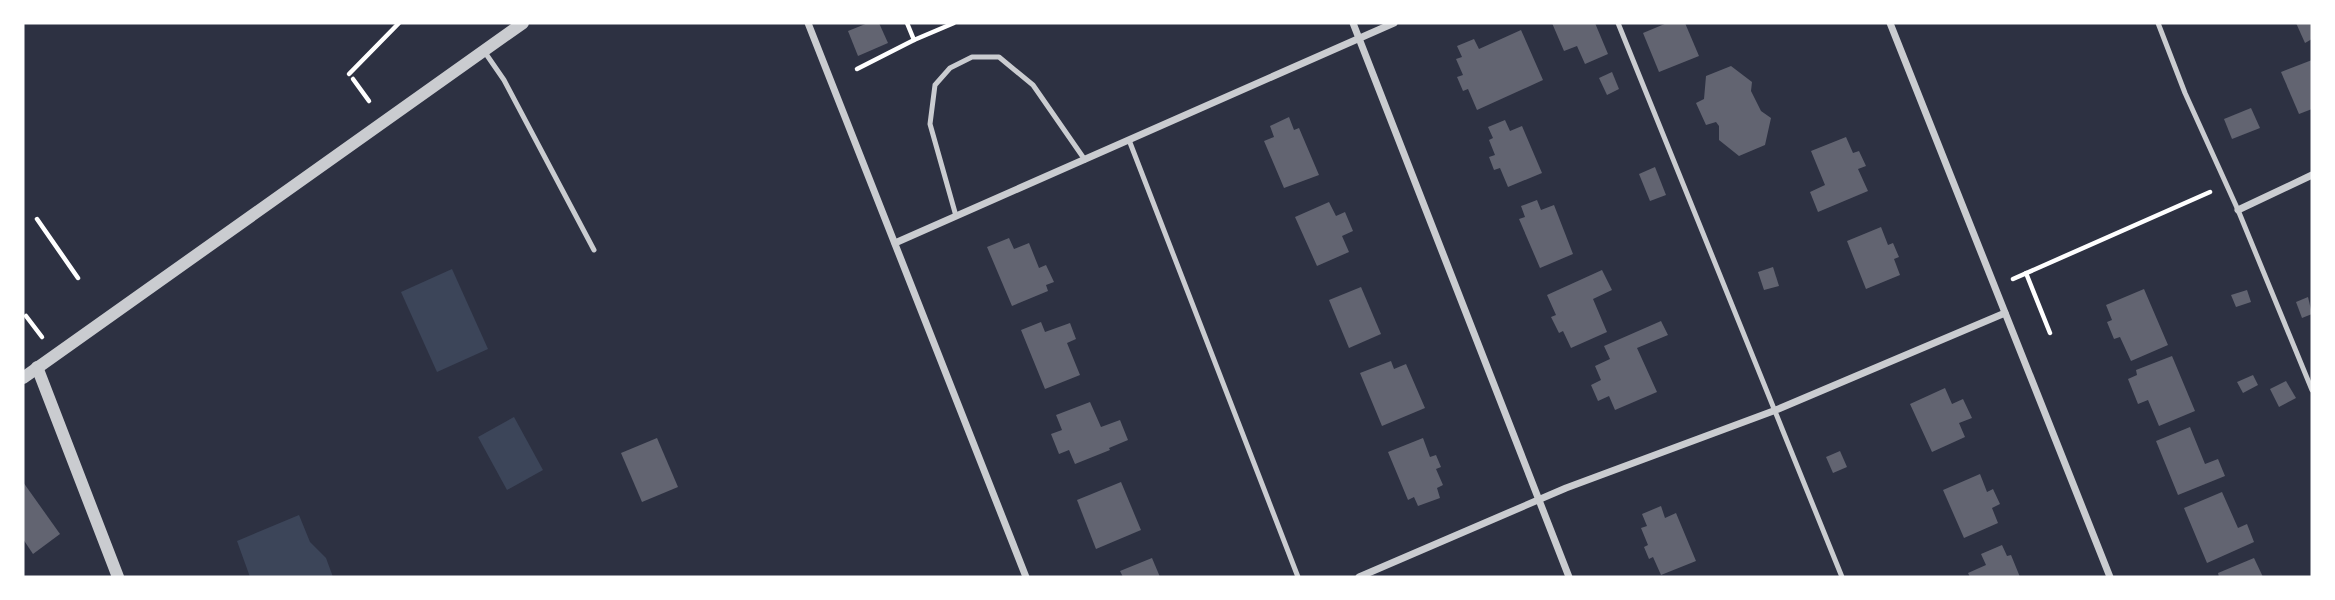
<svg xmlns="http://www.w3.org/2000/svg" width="2335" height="600" font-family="'Alegreya Sans',sans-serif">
	<rect width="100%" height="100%" fill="#2d3142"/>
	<g fill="#3c4559">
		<polygon points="452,269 488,349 437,372 401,292"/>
		<polygon points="514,417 543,470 507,490 478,437"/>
		<polygon points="299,515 310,542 326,558 333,577 250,577 237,541"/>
	</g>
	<g fill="#626471">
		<polygon points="868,23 879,23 888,43 858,56 848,31"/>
		<polygon points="1552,23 1595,23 1608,54 1585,64 1577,46 1564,51"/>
		<polygon points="1667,23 1685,23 1699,56 1659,72 1643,33"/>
		<polygon points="2296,23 2312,23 2312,39 2305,43"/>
		<polygon points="1521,30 1543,80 1477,110 1468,89 1463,91 1457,77 1463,75 1456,59 1462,57 1457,46 1474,39 1479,49"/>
		<polygon points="2312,60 2312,109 2299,114 2281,72"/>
		<polygon points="1731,66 1752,82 1751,91 1761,111 1771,118 1765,145 1739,156 1719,140 1719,126 1716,122 1706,125 1696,103 1704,99 1706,76"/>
		<polygon points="1612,72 1619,89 1607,95 1599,78"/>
		<polygon points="2251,108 2260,128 2232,139 2224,119"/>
		<polygon points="1289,117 1294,130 1299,128 1319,175 1284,188 1264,141 1274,137 1270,126"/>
		<polygon points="1505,120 1510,131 1522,126 1542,173 1508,187 1500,168 1494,170 1489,157 1495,155 1489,140 1493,138 1488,127"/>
		<polygon points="1846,137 1853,153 1859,151 1866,166 1858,169 1868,191 1818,212 1810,192 1825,185 1811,151"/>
		<polygon points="1655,167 1666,195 1650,201 1639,174"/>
		<polygon points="1537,200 1541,210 1554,205 1573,254 1540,268 1519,219 1525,217 1521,206"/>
		<polygon points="1329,202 1336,216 1345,212 1353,231 1342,236 1349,252 1317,266 1295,217"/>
		<polygon points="1881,227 1888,245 1893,243 1899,257 1894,259 1900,275 1866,289 1847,241"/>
		<polygon points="1009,238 1014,249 1029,243 1039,268 1046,265 1054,282 1046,285 1048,291 1012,306 987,247"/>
		<polygon points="1773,267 1779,286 1764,290 1758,272"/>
		<polygon points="1602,270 1612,290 1593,299 1607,332 1571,348 1563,331 1559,333 1551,317 1556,315 1547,295"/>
		<polygon points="1361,287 1381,334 1349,348 1329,300"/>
		<polygon points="2144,289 2168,345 2131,361 2120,337 2114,339 2107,322 2112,320 2106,305"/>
		<polygon points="2247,290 2251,302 2236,307 2231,295"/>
		<polygon points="2308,297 2312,314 2302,318 2296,302"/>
		<polygon points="1661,321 1668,335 1637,348 1657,392 1615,410 1609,396 1598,401 1591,385 1601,380 1595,366 1610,359 1604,346"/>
		<polygon points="1041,322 1045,332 1070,323 1076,339 1067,343 1080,375 1045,389 1021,330"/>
		<polygon points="2172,356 2195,411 2159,426 2148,400 2138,404 2128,379 2137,375 2136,370"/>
		<polygon points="1391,361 1394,369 1406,364 1425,408 1382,426 1360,373"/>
		<polygon points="2253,375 2258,385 2243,393 2237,382"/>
		<polygon points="2286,381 2296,398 2279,407 2270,389"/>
		<polygon points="1945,388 1952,404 1963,399 1972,418 1959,423 1965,437 1932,452 1910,404"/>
		<polygon points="1090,402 1101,427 1120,420 1128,440 1109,448 1110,450 1075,464 1069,450 1059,454 1051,434 1062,430 1056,415"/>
		<polygon points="2190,427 2205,464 2218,459 2225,476 2178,495 2156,441"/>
		<polygon points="657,438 678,487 642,502 621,453"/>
		<polygon points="1423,438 1430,457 1436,455 1441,467 1436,469 1443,485 1437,488 1440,498 1418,506 1414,497 1408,500 1388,452"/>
		<polygon points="1840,451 1847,467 1833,473 1826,457"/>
		<polygon points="1980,474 1987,492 1993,489 2000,504 1992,508 1998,523 1964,538 1943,490"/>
		<polygon points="23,482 60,534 33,554 23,539"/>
		<polygon points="1121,482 1141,530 1096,549 1077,500"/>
		<polygon points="2222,492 2238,528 2247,524 2254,542 2207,563 2184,508"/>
		<polygon points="1661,506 1665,518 1676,513 1696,561 1661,575 1653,557 1649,559 1644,547 1648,545 1641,528 1647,526 1642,514"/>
		<polygon points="2002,545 2007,556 2011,555 2020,577 1970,577 1968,573 1986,565 1981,554"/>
		<polygon points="1152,558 1160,577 1123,577 1120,571"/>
		<polygon points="2254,558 2263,577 2219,577 2218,573"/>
	</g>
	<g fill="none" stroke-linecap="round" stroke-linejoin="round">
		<g stroke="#fff" stroke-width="4.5">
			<polyline points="907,23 914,40"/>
			<polyline points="857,69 914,40 954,23"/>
			<polyline points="349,74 399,23"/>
			<polyline points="353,79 369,101"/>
			<polyline points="37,219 78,278"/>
			<polyline points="2026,273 2050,333"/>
			<polyline points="2013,279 2210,192"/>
			<polyline points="26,316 42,337"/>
		</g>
		<g stroke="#caccd0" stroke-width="5">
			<polyline points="1618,23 1842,577"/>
			<polyline points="2158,23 2185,93 2238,210 2312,390"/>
			<polyline points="484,51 504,80 594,250"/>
			<polyline points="1129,140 1298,577"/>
			<polyline points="956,216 930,124 935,85 950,68 972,57 999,57 1033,85 1085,160"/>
		</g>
		<g stroke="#caccd0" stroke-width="7">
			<polyline points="808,23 1026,577"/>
			<polyline points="1353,23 1569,577"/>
			<polyline points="1890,23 2110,577"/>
			<polyline points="2238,210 2312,175"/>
			<polyline points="895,243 1394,23"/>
			<polyline points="1359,577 1566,488 1776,410 2005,313"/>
		</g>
		<g stroke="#caccd0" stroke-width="12">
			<polyline points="37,367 118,577"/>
			<polyline points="23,378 523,23"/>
		</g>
	</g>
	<rect width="2335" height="600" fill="none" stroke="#ffffff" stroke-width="49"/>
</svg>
